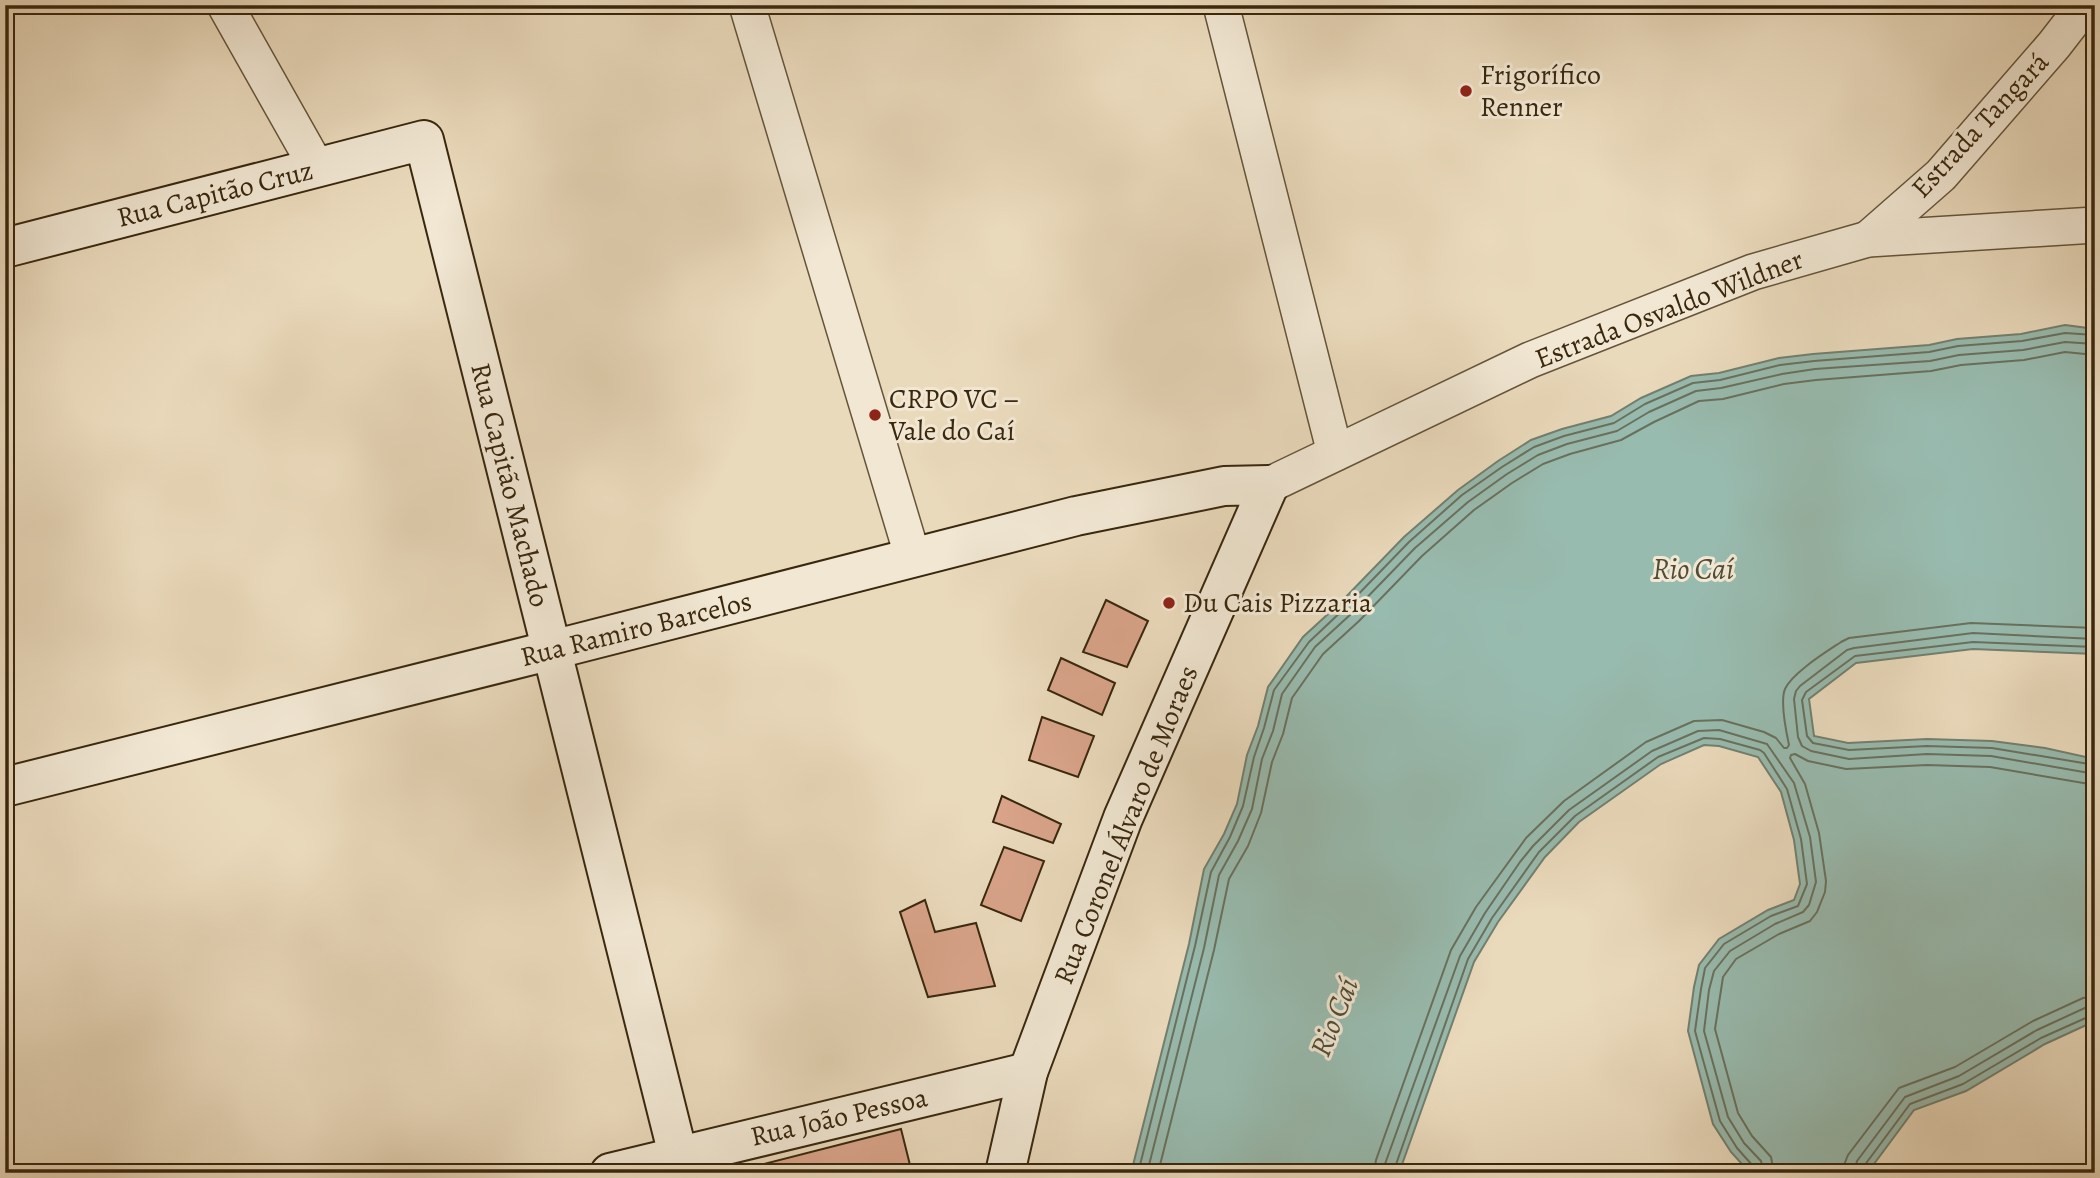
<svg xmlns="http://www.w3.org/2000/svg" width="2100" height="1178" font-family="Alegreya,serif">
	<rect width="100%" height="100%" fill="#eadabc"/>
	<filter id="stains"><feTurbulence type="fractalNoise" baseFrequency=".00286" numOctaves="4"/><feColorMatrix values="0 0 0 0 .2 0 0 0 0 .09 0 0 0 0 .02 0 0 0 .5 -.17"/></filter>
	<radialGradient id="worn" r=".72"><stop offset=".6" stop-color="#630" stop-opacity="0"/><stop offset="1" stop-color="#630" stop-opacity=".3"/></radialGradient>
	<polygon fill="#98bbaf" stroke="#72806f" stroke-width="2" points="2065,325 2095,329 2095,654 1973,649 1856,663 1809,699 1814,736 1848,743 1927,739 1992,741 2045,748 2095,759 2095,1021 2045,1044 1966,1091 1914,1110 1868,1172 1750,1173 1731,1152 1713,1124 1688,1031 1694,987 1699,965 1719,939 1768,910 1794,900 1800,884 1794,840 1781,792 1758,757 1719,746 1704,745 1661,764 1579,822 1545,857 1498,922 1474,962 1399,1173 1131,1173 1189,944 1204,869 1224,834 1237,804 1247,755 1258,726 1268,687 1303,637 1340,603 1404,537 1458,490 1498,461 1531,440 1562,429 1611,416 1641,398 1691,376 1719,373 1779,358 1813,354 1929,345 1957,339 2021,334"/>
	<g fill="none" stroke-linecap="round" stroke-linejoin="round">
		<g stroke="#68715e" stroke-width="2">
			<polyline points="2095,639 1973,633 1854,648 1847,650 1800,686 1796,691 1794,699 1798,737 1802,746 1811,751 1849,759 1927,754 1991,756 2095,774"/>
			<polyline points="2095,647 1973,642 1855,656 1806,692 1802,700 1807,736 1813,743 1849,750 1927,746 1992,748 2095,765"/>
			<polyline points="1138,1173 1195,946 1211,872 1230,837 1243,806 1254,757 1264,728 1274,690 1309,642 1345,608 1409,542 1462,495 1502,467 1534,447 1564,436 1614,423 1645,404 1693,383 1720,380 1780,365 1814,361 1929,352 1958,346 2022,341 2065,333 2095,335"/>
			<polyline points="1147,1173 1204,948 1219,875 1238,841 1252,809 1262,759 1273,731 1282,694 1315,647 1351,614 1415,548 1468,502 1507,474 1538,455 1567,444 1617,431 1649,412 1696,391 1721,388 1782,374 1815,369 1930,361 1959,355 2023,350 2065,342 2095,344"/>
			<polyline points="1158,1173 1214,950 1229,879 1248,846 1261,813 1272,762 1283,734 1292,698 1323,654 1359,621 1422,556 1474,510 1512,483 1543,464 1570,454 1621,440 1654,422 1699,401 1723,399 1784,384 1816,380 1931,371 1961,365 2024,360 2065,352 2095,355"/>
			<path d="M1374,1173L1376,1160L1451,950L1476,907L1526,838L1564,801L1646,742L1694,721L1722,720L1764,732L1776,738L1784,748H1787L1789,745C1786,731 1780,701 1785,689C1792,673 1826,652 1841,642L1849,638L1971,623L2095,628"/>
			<polyline points="1384,1173 1385,1164 1460,956 1485,913 1520,862 1533,846 1569,810 1652,751 1698,731 1719,730 1767,744 1794,783 1810,837 1816,882 1809,905 1803,912 1775,924 1730,951 1714,971 1709,990 1704,1031 1728,1117 1744,1143 1761,1161 1764,1173"/>
			<polyline points="1393,1173 1468,959 1492,918 1539,852 1575,816 1658,757 1704,738 1720,739 1760,750 1764,753 1787,789 1801,839 1807,884 1798,906 1771,916 1724,944 1705,968 1701,989 1695,1031 1720,1121 1737,1148 1753,1166 1755,1173"/>
			<polyline points="1774,1173 1771,1157 1752,1136 1738,1113 1715,1029 1723,977 1736,959 1779,934 1810,921 1817,912 1825,892 1826,881 1819,833 1805,784 1790,758 1791,755 1795,754 1808,761 1846,769 1927,765 1990,767 2095,785"/>
			<polyline points="1843,1173 1844,1165 1848,1155 1899,1088 1955,1067 2033,1021 2083,998 2095,996"/>
			<polyline points="1854,1173 1857,1161 1905,1097 1959,1076 2037,1030 2087,1007 2095,1006"/>
			<polyline points="1863,1173 1864,1166 1910,1104 1963,1084 2041,1038 2090,1016 2095,1015"/>
		</g>
	</g>
	<g fill="#d9a48a" stroke="#39270e" stroke-width="2">
		<polygon points="1106,600 1148,621 1127,667 1083,652"/>
		<polygon points="1061,658 1115,683 1102,715 1048,690"/>
		<polygon points="1042,717 1094,736 1078,777 1029,760"/>
		<polygon points="1002,796 1061,824 1053,843 993,822"/>
		<polygon points="1004,847 1044,861 1021,921 981,905"/>
		<polygon points="925,900 935,932 976,923 995,986 928,997 900,912"/>
		<polygon points="901,1129 912,1173 729,1173"/>
	</g>
	<g fill="none" stroke-linecap="round" stroke-linejoin="round">
		<defs>
			<g id="street">
				<polyline points="225,5 317,168"/>
				<polyline points="747,5 913,558"/>
				<polyline points="1221,5 1335,453"/>
				<polyline points="1868,239 1941,175 2054,45 2085,5"/>
				<polyline points="1269,485 1530,360 1753,272 1868,239 2095,225"/>
			</g>
			<g id="secondary">
				<polyline points="5,248 424,140 678,1155"/>
				<polyline points="5,787 552,650 1076,516 1224,486 1269,485 1123,818 1028,1072 1005,1173"/>
				<polyline points="610,1173 1028,1072"/>
			</g>
		</defs>
		<use href="#street" stroke="#65543a" stroke-width="38"/>
		<use href="#secondary" stroke="#39270e" stroke-width="42"/>
		<use href="#street" stroke="#f1e7d3" stroke-width="35"/>
		<use href="#secondary" stroke="#f1e7d3" stroke-width="38"/>
	</g>
	<g fill="#8f2418" stroke="#f1e7d3" stroke-width="2.5">
		<circle cx="1466" cy="91" r="7"/>
		<circle cx="875" cy="415" r="7"/>
		<circle cx="1169" cy="603" r="7"/>
	</g>
	<g text-anchor="middle" dominant-baseline="central" stroke-width="6" stroke-linejoin="round" paint-order="stroke">
		<g font-size="28" fill="#39270e" stroke="#f1e7d3" text-anchor="start">
			<text x="1480" y="75">Frigorífico<tspan x="1480" dy="32">Renner</tspan></text>
			<text x="889" y="399">CRPO VC –<tspan x="889" dy="32">Vale do Caí</tspan></text>
			<text x="1183" y="603">Du Cais Pizzaria</text>
		</g>
		<g font-size="28" fill="#39270e" stroke="#f1e7d3">
			<text transform="translate(1980 125) rotate(-47)">Estrada Tangará</text>
			<text transform="translate(215 194) rotate(-14)">Rua Capitão Cruz</text>
			<text transform="translate(1669 309) rotate(-21)">Estrada Osvaldo Wildner</text>
			<text transform="translate(510 485) rotate(76)">Rua Capitão Machado</text>
			<text transform="translate(636 629) rotate(-14)">Rua Ramiro Barcelos</text>
			<text transform="translate(1126 825) rotate(-68)">Rua Coronel Álvaro de Moraes</text>
			<text transform="translate(839 1117) rotate(-13)">Rua João Pessoa</text>
		</g>
		<g font-size="30" font-style="italic" fill="#514c36" stroke="#f1e7d3">
			<text x="1693" y="569">Rio Caí</text>
			<text transform="translate(1334 1017) rotate(-68)">Rio Caí</text>
		</g>
	</g>
	<rect width="2100" height="1178" fill="none" stroke="#eadabc" stroke-width="28"/>
	<rect x="7" y="7" width="2086" height="1164" fill="none" stroke="#39270e" stroke-width="3.5"/>
	<rect x="14" y="14" width="2072" height="1150" fill="none" stroke="#39270e" stroke-width="2"/>
	<rect width="100%" height="100%" filter="url(#stains)"/>
	<rect width="100%" height="100%" fill="url(#worn)"/>
</svg>
